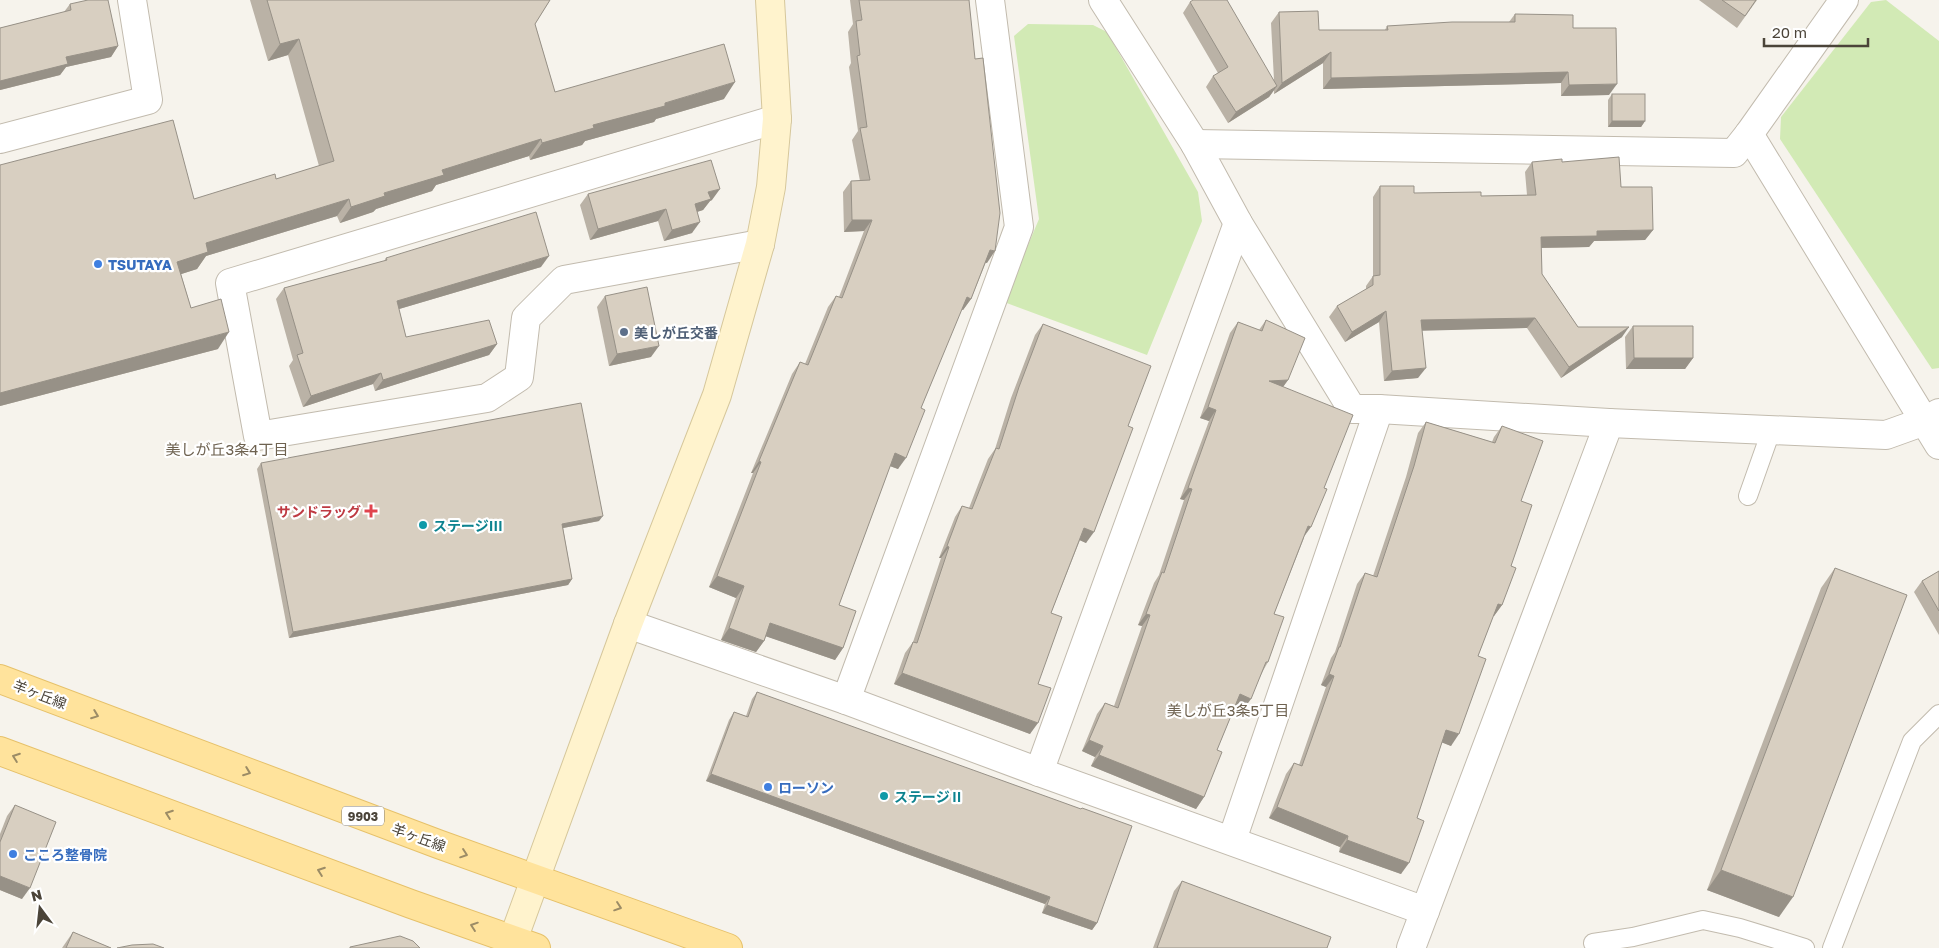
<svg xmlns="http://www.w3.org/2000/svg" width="1939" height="948" font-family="'Golos Text','Noto Sans JP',sans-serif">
	<rect width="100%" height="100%" fill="#f6f3ec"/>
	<g fill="#d2eab5">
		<polygon points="1886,0 1939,41 1939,368 1932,369 1780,139 1781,117 1871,2"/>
		<polygon points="1028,24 1093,25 1107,32 1198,192 1202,221 1147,355 1004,302 1039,219 1014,36"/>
	</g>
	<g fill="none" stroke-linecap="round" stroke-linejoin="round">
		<defs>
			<g id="lane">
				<polyline points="1748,496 1771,431"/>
				<polyline points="1593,943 1633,937 1703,920 1740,928 1805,948"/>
				<polyline points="1832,948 1912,741 1939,714"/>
			</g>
			<g id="street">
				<polyline points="1103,0 1195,144 1238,223 1352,409 1379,409 1609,423"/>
				<polyline points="1749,134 1939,445"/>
				<polyline points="0,139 148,100 132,0"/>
				<polyline points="1195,144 1734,153 1749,134 1844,0"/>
				<polyline points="760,244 564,280 526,318 519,377 487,398 258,436 230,283 777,119"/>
				<polyline points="628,624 846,700 1039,772 1425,911"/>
				<polyline points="846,700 1019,227 990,0"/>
				<polyline points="1039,772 1238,223"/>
				<polyline points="1232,840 1379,409"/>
				<polyline points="1411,948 1609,423 1886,435 1925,421 1939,413"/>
			</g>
			<polyline id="secondary" points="510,948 628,624 717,395 760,244 771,187 777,119 770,0"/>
			<g id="primary">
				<polyline points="0,679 438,844 728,948"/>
				<polyline points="0,751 411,904 536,948"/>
			</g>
		</defs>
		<use href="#lane" stroke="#c2bbae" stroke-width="20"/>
		<use href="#street" stroke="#c2bbae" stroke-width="30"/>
		<use href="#secondary" stroke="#d6c79b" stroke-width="30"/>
		<use href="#primary" stroke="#e6c16a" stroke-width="30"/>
		<use href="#lane" stroke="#fff" stroke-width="18"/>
		<use href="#street" stroke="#fff" stroke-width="28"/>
		<use href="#secondary" stroke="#fff3cd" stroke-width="28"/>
		<use href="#primary" stroke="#ffe39c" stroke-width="28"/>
	</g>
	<g fill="#bab2a6">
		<polygon points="250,0 550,0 535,24 555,92 724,99 656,119 654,122 585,141 582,145 530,160 529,156 436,185 432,191 376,209 373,212 340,223 337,216 206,256 197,269 181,274 191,308 218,349 0,406 0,165 194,199 276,179 319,166 288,55 268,61"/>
		<polygon points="850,0 969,0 987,263 986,262 971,299 963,310 961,309 921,408 898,469 890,466 839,605 843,648 835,660 766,636 764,641 756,652 721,640 736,598 709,587 753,473 751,473 792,374 800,362 805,364 828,307 836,296 839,297 864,231 844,232 843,192 851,181 860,181 852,140 858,131 849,67 851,63 848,32 853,24"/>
		<polygon points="1699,0 1757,0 1737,28"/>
		<polygon points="1190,2 1274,80 1271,23 1279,12 1319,30 1385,30 1387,26 1509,22 1515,14 1573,28 1609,95 1561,96 1561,83 1323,89 1323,63 1274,94 1274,90 1269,97 1228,123 1206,87 1213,76 1218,73 1183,13"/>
		<polygon points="70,4 118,46 111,57 66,67 60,75 0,90 0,28 64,12"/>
		<polygon points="1612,94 1645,121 1641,127 1608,127 1608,100"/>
		<polygon points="1532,162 1562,162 1621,187 1653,230 1645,240 1594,241 1589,247 1541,248 1542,274 1578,327 1622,337 1561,378 1527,328 1422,330 1418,378 1384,381 1379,322 1345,342 1329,317 1337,306 1366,290 1366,286 1373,276 1373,197 1380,186 1414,193 1481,196 1527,195 1525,172"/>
		<polygon points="588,194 712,200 710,201 703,210 697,212 692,233 664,241 658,221 590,240 580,205"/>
		<polygon points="386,258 541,267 399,309 406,337 497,344 489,355 375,391 373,384 303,407 289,366 293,360 276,299 284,288 384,261"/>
		<polygon points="605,296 651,357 609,366 597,307"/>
		<polygon points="1266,320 1288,380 1283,387 1304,538 1274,614 1268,662 1264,669 1243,710 1235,706 1217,750 1204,797 1196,809 1091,766 1095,757 1082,751 1097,714 1105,703 1114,706 1142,626 1138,625 1154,583 1159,575 1184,500 1180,499 1209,421 1200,418 1230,333 1238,322 1259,330"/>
		<polygon points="1043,324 1128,426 1086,543 1080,540 1051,613 1038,684 1030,734 894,684 905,653 913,642 941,558 939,558 955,517 962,506 969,508 988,459 995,449 1011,398 1035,335"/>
		<polygon points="1633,326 1693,358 1685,369 1626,369 1625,337"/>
		<polygon points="1426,422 1492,442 1494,437 1502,426 1521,501 1511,566 1502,605 1494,616 1493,616 1478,656 1451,746 1442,742 1417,818 1401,874 1339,852 1340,847 1269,818 1286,774 1294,763 1299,765 1326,687 1321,685 1331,658 1335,652 1357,584 1365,573 1373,576 1406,477 1418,433"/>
		<polygon points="261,463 599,521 563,528 572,579 568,585 289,638 257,469"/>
		<polygon points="1835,568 1779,917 1707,890 1821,588"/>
		<polygon points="1939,571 1939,635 1914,592 1922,581"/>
		<polygon points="757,692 1097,923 1092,930 1042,913 1045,904 706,781 729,720 734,712 746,716 752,699"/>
		<polygon points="15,805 22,899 0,890 0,834 7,816"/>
		<polygon points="1182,881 1327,948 1153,948 1174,891"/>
		<polygon points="73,932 111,948 62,948"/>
	</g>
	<g fill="#979187">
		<polygon points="299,39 288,55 268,61 280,44"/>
		<polygon points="118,46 111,57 66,67 60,75 0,90 0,81 66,57"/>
		<polygon points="1331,52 1323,63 1274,94 1282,83"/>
		<polygon points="1568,72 1561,83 1323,89 1331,78"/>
		<polygon points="735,82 724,99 656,119 654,122 585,141 582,145 530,160 542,143 593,125"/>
		<polygon points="1617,84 1609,95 1561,96 1569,85"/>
		<polygon points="1277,86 1269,97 1228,123 1236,112"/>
		<polygon points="1612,121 1645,121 1641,127 1608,127"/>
		<polygon points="541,139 529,156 436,185 432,191 376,209 373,212 340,223 351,207 442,170"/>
		<polygon points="720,189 712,200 710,201 703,210 687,215 695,204 708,192"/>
		<polygon points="349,199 337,216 206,256 197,269 166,279 177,262 206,243"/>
		<polygon points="666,209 658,221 590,240 598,229"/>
		<polygon points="852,220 872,220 864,231 844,232"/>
		<polygon points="700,222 692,233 664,241 672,230"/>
		<polygon points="1653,230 1645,240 1594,241 1589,247 1533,248 1541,237 1597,231"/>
		<polygon points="990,250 995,251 987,263 982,262"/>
		<polygon points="549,256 541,267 389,312 397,301"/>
		<polygon points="967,297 971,299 963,310 959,308"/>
		<polygon points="1386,311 1379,322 1345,342 1352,332"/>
		<polygon points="1535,318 1527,328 1414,331 1421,320"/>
		<polygon points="1629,327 1622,337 1561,378 1569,367"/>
		<polygon points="229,332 218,349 0,406 0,393"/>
		<polygon points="497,344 489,355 375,391 383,380"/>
		<polygon points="659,346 651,357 609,366 617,354"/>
		<polygon points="1634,358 1693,358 1685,369 1626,369"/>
		<polygon points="1426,368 1418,378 1384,381 1392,371"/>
		<polygon points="381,373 373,384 303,407 311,396"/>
		<polygon points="1288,380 1280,391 1269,381"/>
		<polygon points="1208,407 1216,410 1209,421 1200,418"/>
		<polygon points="895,453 906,458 898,469 887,465"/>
		<polygon points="759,461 761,462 753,473 751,473"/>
		<polygon points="1188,488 1192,489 1184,500 1180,499"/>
		<polygon points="603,516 599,521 558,529 562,524"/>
		<polygon points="1308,526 1311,527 1303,538"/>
		<polygon points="1084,528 1094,532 1086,543 1077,539"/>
		<polygon points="947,546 949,547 941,558 939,558"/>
		<polygon points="717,576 744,586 736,598 709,587"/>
		<polygon points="572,579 568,585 289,638 293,632"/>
		<polygon points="1498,604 1502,605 1494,616 1490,615"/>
		<polygon points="1146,614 1150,615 1142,626 1138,625"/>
		<polygon points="770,623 843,648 835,660 762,635"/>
		<polygon points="729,628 764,641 756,652 721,640"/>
		<polygon points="902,673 1038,723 1030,734 894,684"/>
		<polygon points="1329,674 1334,676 1326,687 1321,685"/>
		<polygon points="1240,694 1251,699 1243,710 1232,705"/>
		<polygon points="1446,730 1459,734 1451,746 1438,741"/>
		<polygon points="1089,740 1103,746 1095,757 1082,751"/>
		<polygon points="1099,755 1204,797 1196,809 1091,766"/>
		<polygon points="711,774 1050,897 1045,904 706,781"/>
		<polygon points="1277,807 1348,836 1340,847 1269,818"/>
		<polygon points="1347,840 1409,863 1401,874 1339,852"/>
		<polygon points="1721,870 1793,897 1779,917 1707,890"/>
		<polygon points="0,876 30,888 22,899 0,890"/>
		<polygon points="1047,905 1097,923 1092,930 1042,913"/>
	</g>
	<g fill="#d8cfc1" stroke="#979187">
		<polygon points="88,0 108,0 118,46 66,57 68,64 0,81 0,28 71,10 70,4"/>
		<polygon points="267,0 550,0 535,24 555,92 724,44 735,82 665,103 665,106 593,125 594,128 542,143 541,139 442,170 444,175 384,193 385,196 351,207 349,199 206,243 208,252 177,262 191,308 221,299 229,332 0,393 0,165 173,120 194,199 275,174 276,179 334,161 299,39 280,44"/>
		<polygon points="859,0 969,0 975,59 983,58 1000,213 995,251 990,250 971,299 967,297 921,408 925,410 906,458 895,453 839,605 856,611 843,648 770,623 764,641 729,628 744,586 717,576 761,462 759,461 800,362 808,365 836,296 842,298 872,220 852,220 851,181 870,180 860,128 867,127 857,56 860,55 856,21 862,20"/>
		<polygon points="1193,0 1227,0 1277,86 1236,112 1213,76 1228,67 1190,2"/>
		<polygon points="1722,0 1756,0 1745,16"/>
		<polygon points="1318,11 1319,30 1388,30 1387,26 1452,22 1515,22 1515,14 1573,15 1573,28 1616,28 1617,84 1569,85 1568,72 1331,78 1331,52 1282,83 1279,12"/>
		<rect x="1612" y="94" width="33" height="27"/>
		<polygon points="1619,157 1621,187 1652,187 1653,230 1597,231 1597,236 1541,237 1542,274 1578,327 1629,327 1569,367 1535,318 1421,320 1426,368 1392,371 1386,311 1352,332 1337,306 1373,285 1373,276 1380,275 1380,186 1414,186 1414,193 1481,192 1481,196 1536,195 1532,162 1562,159 1562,162"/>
		<polygon points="711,160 720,189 708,192 711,199 695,204 700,222 672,230 666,209 598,229 588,194"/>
		<polygon points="536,212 549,256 397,301 406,337 489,320 497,344 383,380 381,373 311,396 297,355 303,353 284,288 387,260 386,258"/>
		<polygon points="647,287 659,346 617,354 605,296"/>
		<polygon points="1266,320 1305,338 1288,380 1269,381 1353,415 1324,488 1327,489 1311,527 1308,526 1274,614 1284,617 1268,662 1266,662 1251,699 1240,694 1217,750 1222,752 1204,797 1099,755 1103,746 1089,740 1105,703 1118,708 1150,615 1146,614 1162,572 1164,573 1192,489 1188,488 1216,410 1208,407 1238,322 1262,331"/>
		<polygon points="1043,324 1151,366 1128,426 1133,428 1094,532 1084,528 1051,613 1062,617 1038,684 1051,688 1038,723 902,673 913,642 917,643 949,547 947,546 962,506 972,509 996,448 999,449 1019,387"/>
		<polygon points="1633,326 1693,326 1693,358 1634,358"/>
		<polygon points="581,403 603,516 562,524 572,579 293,632 261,463"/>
		<polygon points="1426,422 1495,443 1502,426 1543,441 1521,501 1532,505 1511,566 1516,568 1502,605 1498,604 1478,656 1486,659 1459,734 1446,730 1417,818 1424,821 1409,863 1347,840 1348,836 1277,807 1294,763 1302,766 1334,676 1329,674 1339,647 1340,647 1365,573 1377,577 1414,466"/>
		<polygon points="1835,568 1907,595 1793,897 1721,870"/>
		<polygon points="1939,571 1939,611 1922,581"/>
		<polygon points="757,692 1081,809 1082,808 1132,826 1097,923 1047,905 1050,897 711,774 734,712 748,717"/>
		<polygon points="15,805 56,822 30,888 0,876 0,842"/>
		<polygon points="1182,881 1331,937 1327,948 1157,948"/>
		<polygon points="73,932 111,948 66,948"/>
		<polygon points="400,936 413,941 420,948 350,948 350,947"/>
		<polygon points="153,944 164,948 117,948 132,945"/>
	</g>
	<defs><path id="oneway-chevron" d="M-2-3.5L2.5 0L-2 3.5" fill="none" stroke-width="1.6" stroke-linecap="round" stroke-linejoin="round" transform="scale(1.25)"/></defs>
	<g stroke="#9c8c66">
		<use href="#oneway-chevron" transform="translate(95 715) rotate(21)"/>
		<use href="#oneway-chevron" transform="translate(16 757) rotate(-160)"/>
		<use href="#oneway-chevron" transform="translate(247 772) rotate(21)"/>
		<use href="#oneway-chevron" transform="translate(169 814) rotate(-160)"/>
		<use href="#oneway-chevron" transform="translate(464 854) rotate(19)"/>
		<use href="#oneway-chevron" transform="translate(321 871) rotate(-160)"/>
		<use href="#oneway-chevron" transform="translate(618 907) rotate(19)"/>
		<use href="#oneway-chevron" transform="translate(474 926) rotate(-161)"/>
	</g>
	<g fill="#3f7fe0" stroke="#fff" stroke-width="2">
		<circle cx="98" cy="264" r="5"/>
		<circle cx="768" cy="787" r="5"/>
		<circle cx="13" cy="854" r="5"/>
	</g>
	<circle fill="#5c6f8a" stroke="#fff" stroke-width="2" cx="624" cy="332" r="5"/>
	<path fill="#e0444e" stroke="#fff" stroke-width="2" d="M368.5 503.5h5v5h5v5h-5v5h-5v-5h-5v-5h5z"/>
	<g fill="#0f9aa8" stroke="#fff" stroke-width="2">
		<circle cx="423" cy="525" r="5"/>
		<circle cx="884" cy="796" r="5"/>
	</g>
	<g text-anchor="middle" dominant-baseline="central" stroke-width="4.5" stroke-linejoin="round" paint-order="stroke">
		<rect fill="#fff" stroke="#817c74" stroke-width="1" x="342" y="806.5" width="42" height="19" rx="4"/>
		<g font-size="12" font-weight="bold" fill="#4b4439">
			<text x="363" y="816">9903</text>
		</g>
		<g font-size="14" font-weight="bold" fill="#366cbe" stroke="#fff" text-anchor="start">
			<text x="108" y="264">TSUTAYA</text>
			<text x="778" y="787">ローソン</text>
			<text x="23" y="854">こころ整骨院</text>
		</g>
		<g font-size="14" font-weight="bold" fill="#4e5e75" stroke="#fff" text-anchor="start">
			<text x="634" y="332">美しが丘交番</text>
		</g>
		<g font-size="14" font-weight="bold" fill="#be3a42" stroke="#fff" text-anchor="end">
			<text x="361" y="511">サンドラッグ</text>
		</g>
		<g font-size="14" font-weight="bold" fill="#0d838f" stroke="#fff" text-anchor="start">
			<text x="433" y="525">ステージⅢ</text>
			<text x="894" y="796">ステージⅡ</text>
		</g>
		<g font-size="14" fill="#4b4439" stroke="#fff">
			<text transform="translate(40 694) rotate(21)">羊ヶ丘線</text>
			<text transform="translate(419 837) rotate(20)">羊ヶ丘線</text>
		</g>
		<g font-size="15" fill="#6e6250" stroke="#fff">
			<text x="227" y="449">美しが丘3条4丁目</text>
			<text x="1228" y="710">美しが丘3条5丁目</text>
		</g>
	</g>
	<g transform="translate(40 908) rotate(345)" stroke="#ffffff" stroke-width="4" paint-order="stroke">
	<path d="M0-4L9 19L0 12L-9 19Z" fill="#4b4439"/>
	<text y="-8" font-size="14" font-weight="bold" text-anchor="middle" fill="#4b4439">N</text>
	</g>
	<path d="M1764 38v8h104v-8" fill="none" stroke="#4b4439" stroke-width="2.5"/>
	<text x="1772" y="38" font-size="15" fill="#4b4439" stroke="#ffffff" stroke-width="4" paint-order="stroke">20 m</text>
</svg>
